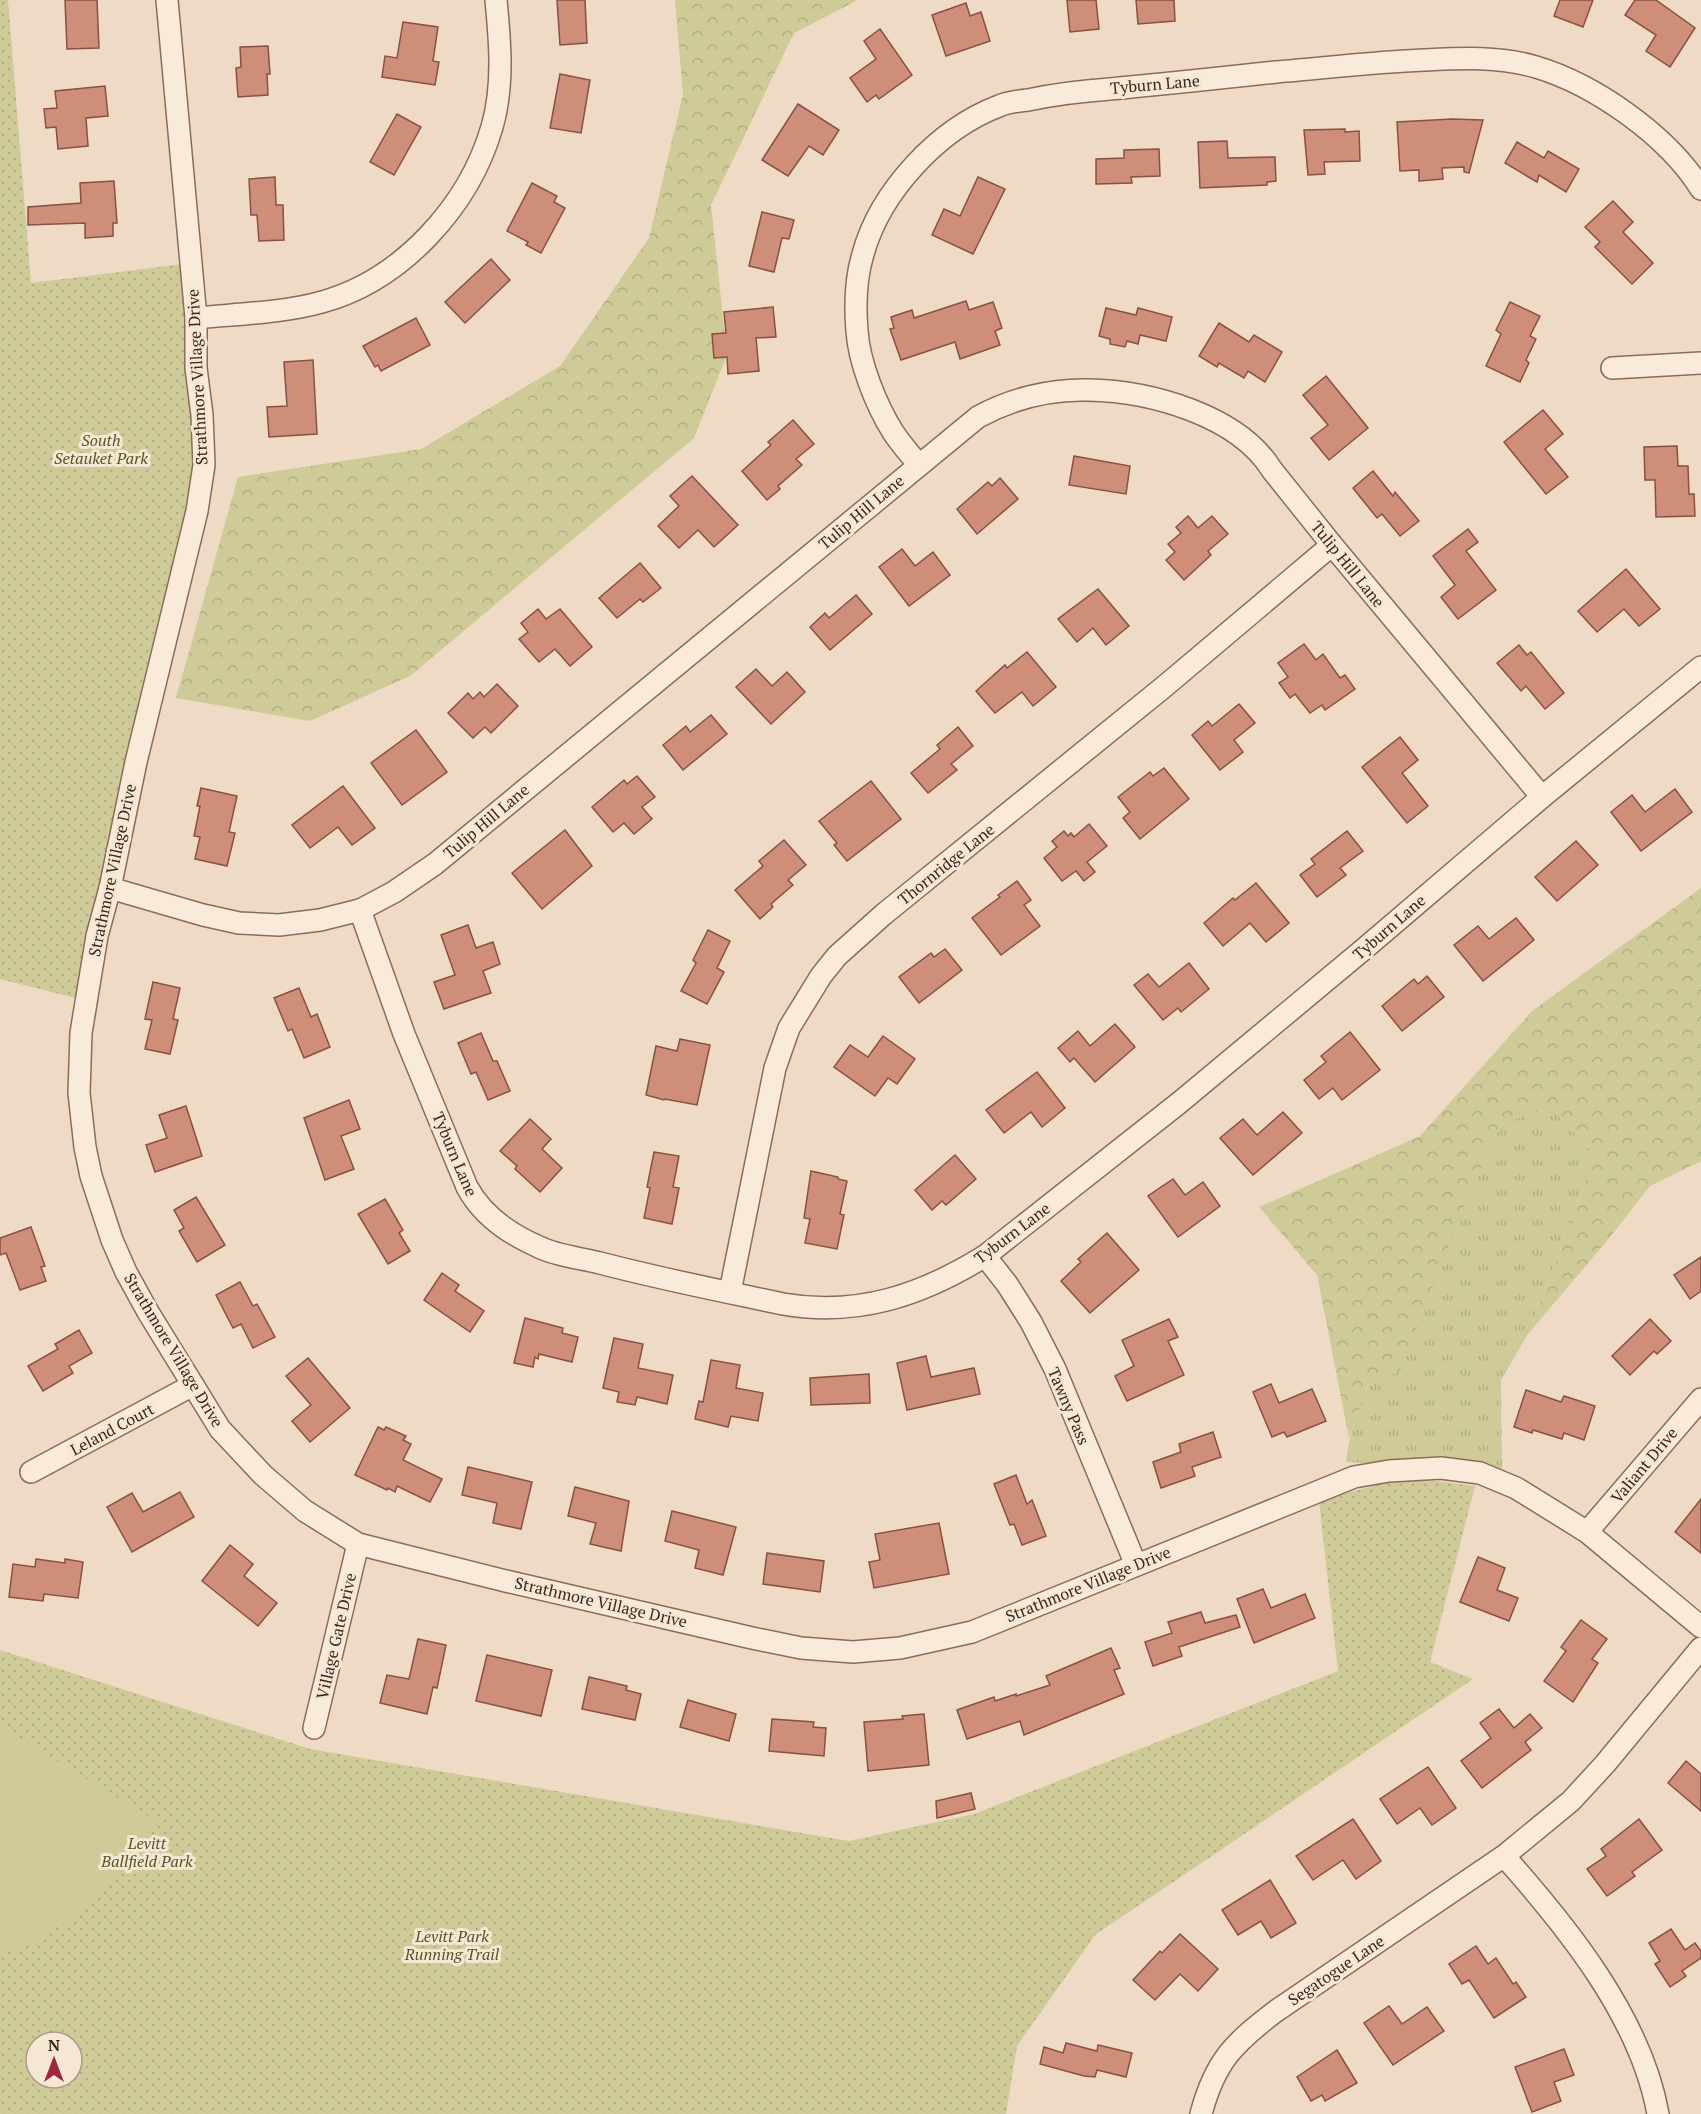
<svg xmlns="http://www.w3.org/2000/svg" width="1701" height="2114" font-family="'PT Serif',serif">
	<defs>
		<pattern id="grass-tufts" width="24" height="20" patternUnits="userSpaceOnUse" patternTransform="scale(1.5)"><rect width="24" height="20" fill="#cecb98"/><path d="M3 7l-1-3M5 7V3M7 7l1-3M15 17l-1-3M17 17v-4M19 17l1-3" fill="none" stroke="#b2ae83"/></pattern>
		<pattern id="forest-crowns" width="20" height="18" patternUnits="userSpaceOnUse" patternTransform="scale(1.5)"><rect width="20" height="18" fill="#cecb98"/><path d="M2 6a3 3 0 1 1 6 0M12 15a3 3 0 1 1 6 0" fill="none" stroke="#b2ae83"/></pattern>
		<pattern id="park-dots" width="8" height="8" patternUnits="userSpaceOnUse" patternTransform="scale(1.5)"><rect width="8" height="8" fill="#cecb98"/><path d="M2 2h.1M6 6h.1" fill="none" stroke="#b2ae83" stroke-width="1.8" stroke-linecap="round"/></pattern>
	</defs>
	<rect width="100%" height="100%" fill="#efdbc5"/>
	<path fill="url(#grass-tufts)" d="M1551,1107L1595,1156L1528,1334L1501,1380L1502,1470L1346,1462C1353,1399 1390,1343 1420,1287C1449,1233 1476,1179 1501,1124Z"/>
	<g fill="url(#forest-crowns)">
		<polygon points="675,0 858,0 794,33 711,205 727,355 694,438 410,676 310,721 176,698 238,477 421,449 560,366 649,238 683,94"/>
		<polygon points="1701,888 1701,1161 1650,1186 1611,1236 1528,1334 1595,1156 1551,1107 1501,1124 1467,1199 1400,1371 1368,1384 1349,1438 1317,1275 1259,1207 1420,1136 1532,1011"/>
	</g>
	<g fill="url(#park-dots)" fill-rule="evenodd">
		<polygon points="0,0 8,0 31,283 191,263 204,465 87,1001 0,979"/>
		<path d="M1404,1477L1475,1486L1430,1662L1473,1679L1095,1935L1017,2046L1006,2114H0V1650L310,1749L849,1841L974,1814L1338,1671L1319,1501ZM36,2042H72V2078H36Z"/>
	</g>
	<polygon fill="#cecb98" points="0,1726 156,1821 132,1856 85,1909 38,1940 0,1956"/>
	<g fill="#ce8e7a" stroke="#8a5040" stroke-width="1.5">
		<polygon points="65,0 97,0 99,48 67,49"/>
		<polygon points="557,0 585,0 587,43 560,45"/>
		<polygon points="1067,0 1096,0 1099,29 1070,32"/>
		<polygon points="1136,0 1174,0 1175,21 1138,24"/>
		<polygon points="1560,0 1593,0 1583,27 1554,16"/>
		<polygon points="1635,0 1656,0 1695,28 1670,67 1646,51 1656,35 1625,15"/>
		<polygon points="966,3 970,16 981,12 990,41 946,56 932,15"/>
		<polygon points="403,22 438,27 433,61 439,62 435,85 382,77 385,56 397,58"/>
		<polygon points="880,29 912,75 879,99 876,95 867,102 850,78 876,59 864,41"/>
		<polygon points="268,46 270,74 267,74 268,95 238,97 236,68 241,67 240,47"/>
		<polygon points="560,74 590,80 581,133 550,128"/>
		<polygon points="105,86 108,116 86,118 88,146 58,149 56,127 46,128 44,109 57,108 55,91"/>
		<polygon points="798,104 839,130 823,155 809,146 788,176 762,160"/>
		<polygon points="397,114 421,127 394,175 370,162"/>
		<polygon points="1452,119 1483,120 1469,173 1464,172 1464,167 1442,168 1443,179 1419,181 1419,170 1400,171 1397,122"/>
		<polygon points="1345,129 1345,132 1359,131 1360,161 1324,162 1325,174 1308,175 1304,130"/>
		<polygon points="1227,141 1228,158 1275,157 1276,181 1267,182 1267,185 1200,188 1198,142"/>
		<polygon points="1517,142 1544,158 1548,151 1579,169 1566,192 1539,175 1537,182 1505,163"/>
		<polygon points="1159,149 1160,176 1131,177 1132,183 1096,184 1096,159 1124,158 1124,150"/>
		<polygon points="275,177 276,205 283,205 284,240 259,241 257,215 251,215 249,179"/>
		<polygon points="978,177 1005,189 973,254 932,235 944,209 960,216"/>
		<polygon points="114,181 117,223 113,223 113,236 85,238 85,223 28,225 28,207 81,203 80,183"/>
		<polygon points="532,183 557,196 554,202 565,208 541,253 526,245 528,242 507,231"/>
		<polygon points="1613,201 1633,222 1623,232 1653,263 1632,284 1595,247 1600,242 1585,227"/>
		<polygon points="762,212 794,220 789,239 782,238 774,272 749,266"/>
		<polygon points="491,259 510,280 465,323 445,302"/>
		<polygon points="966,301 969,310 993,302 1002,328 995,331 1000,345 960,359 955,342 901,360 890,329 894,328 891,317 912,310 914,318"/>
		<polygon points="1510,302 1540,316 1530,336 1536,339 1526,360 1529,363 1520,382 1486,366 1501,334 1496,330"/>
		<polygon points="773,307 776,337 756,338 759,371 728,374 727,357 714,358 712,334 726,333 724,312"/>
		<polygon points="1106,308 1136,315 1138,308 1172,317 1166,341 1140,335 1138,344 1127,341 1125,347 1110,344 1110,339 1099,336"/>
		<polygon points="416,318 430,345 381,371 378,365 375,367 363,346"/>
		<polygon points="1219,323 1249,342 1254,335 1282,352 1265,382 1248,371 1244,378 1219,363 1217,367 1199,356"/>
		<polygon points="313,360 317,434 269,437 267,407 287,406 284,362"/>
		<polygon points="1326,376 1368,428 1329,460 1311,438 1328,425 1303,395"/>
		<polygon points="1543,410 1563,434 1545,449 1568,477 1546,494 1504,442"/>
		<polygon points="793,420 814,444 796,459 802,465 778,486 780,489 767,500 742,471 771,445 768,442"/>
		<polygon points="1677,446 1678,466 1688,466 1689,494 1694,494 1695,516 1656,517 1655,480 1645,480 1644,447"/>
		<polygon points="1074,456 1130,466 1126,494 1069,485"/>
		<polygon points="1373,471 1393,496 1395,492 1419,521 1400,536 1382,514 1377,518 1353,488"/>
		<polygon points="692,476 738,525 714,547 698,530 679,548 658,526 679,506 670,496"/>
		<polygon points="1000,478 1018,499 977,534 957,509 988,482 992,486"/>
		<polygon points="1188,516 1198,528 1212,516 1228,534 1208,551 1211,555 1184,580 1166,560 1175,552 1168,544 1181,533 1176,527"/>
		<polygon points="1468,529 1478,542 1466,551 1496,590 1458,619 1441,597 1455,585 1433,556"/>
		<polygon points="902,549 915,566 933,552 950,575 909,606 879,567"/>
		<polygon points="640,563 661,588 643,602 640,599 617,618 599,598"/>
		<polygon points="1626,569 1660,609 1639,626 1624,609 1597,632 1578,611"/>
		<polygon points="1098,589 1129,626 1106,645 1093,628 1077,642 1058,619"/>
		<polygon points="856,595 872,614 830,650 810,627 825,613 829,618"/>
		<polygon points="538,609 546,619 560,609 592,647 570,666 555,649 539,662 519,639 528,632 521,623"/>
		<polygon points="1304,644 1316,660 1323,654 1340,678 1345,675 1355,689 1325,710 1322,705 1310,713 1295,694 1290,698 1279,683 1288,677 1278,663"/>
		<polygon points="1519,645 1527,655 1531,652 1564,693 1545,709 1526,686 1521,691 1497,663"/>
		<polygon points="1027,652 1056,687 1033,706 1022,692 995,713 976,691 1005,665 1007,668"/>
		<polygon points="756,669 772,686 787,672 805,692 771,724 736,687"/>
		<polygon points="497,684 518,706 491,733 485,727 473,738 448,713 468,693 473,699 480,692 484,697"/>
		<polygon points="1239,704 1255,723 1234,740 1243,752 1220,770 1192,735 1208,721 1212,726"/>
		<polygon points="711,715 727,734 683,770 663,745 686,726 690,732"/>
		<polygon points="958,727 973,746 951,764 957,770 928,793 911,773 940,749 937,745"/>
		<polygon points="416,730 447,772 402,805 371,763"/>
		<polygon points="1400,737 1418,760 1402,773 1428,806 1407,823 1362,767"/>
		<polygon points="1164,768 1189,799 1140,839 1123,818 1130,812 1118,797 1150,772 1153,776"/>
		<polygon points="637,776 655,797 642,807 652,819 634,834 624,823 613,832 592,807 624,780 627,784"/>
		<polygon points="871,781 901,819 847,861 834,845 837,843 819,821"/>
		<polygon points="343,786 375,828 352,845 338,827 310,848 292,825"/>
		<polygon points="201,788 237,796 229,832 235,833 227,866 195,859 200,837 194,836 200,806 197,806"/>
		<polygon points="1675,789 1692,812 1641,851 1611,812 1632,795 1645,812"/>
		<polygon points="1089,824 1107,846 1087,862 1095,872 1084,881 1076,871 1062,881 1044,858 1057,847 1052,841 1064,831 1068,836 1071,833 1074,837"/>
		<polygon points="565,830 592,866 542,909 512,873"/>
		<polygon points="1347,831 1363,851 1340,868 1346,875 1317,897 1300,875 1315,864 1311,859"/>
		<polygon points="784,840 806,865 788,880 793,885 771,904 773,907 760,919 735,890 763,866 759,861"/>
		<polygon points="1576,841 1598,865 1557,901 1535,877"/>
		<polygon points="1017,881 1031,900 1024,905 1040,926 1001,955 972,918 1000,897 998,895"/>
		<polygon points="1256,883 1289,923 1266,942 1250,923 1223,946 1204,923 1233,898 1235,900"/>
		<polygon points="1516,918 1534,940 1483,981 1454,945 1478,926 1489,939"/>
		<polygon points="468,925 476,948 493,942 500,964 483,971 491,993 444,1009 434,982 455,975 441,935"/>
		<polygon points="708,930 730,941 717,968 724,972 707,1004 681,991 696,963 693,960"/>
		<polygon points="945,949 962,970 919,1003 899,977 931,953 934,957"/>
		<polygon points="1189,963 1209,989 1181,1012 1178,1008 1163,1020 1134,985 1148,974 1159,987"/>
		<polygon points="1427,976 1444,997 1402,1031 1382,1006 1414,979 1418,984"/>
		<polygon points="153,982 180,988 173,1019 178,1020 170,1054 145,1049 152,1020 145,1019"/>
		<polygon points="299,988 311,1017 317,1014 330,1047 304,1058 292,1029 288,1031 274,998"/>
		<polygon points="1115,1024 1135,1047 1095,1082 1074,1058 1070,1062 1058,1048 1078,1031 1090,1046"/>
		<polygon points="1350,1032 1380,1070 1342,1100 1333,1088 1319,1099 1304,1080 1326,1062 1321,1056"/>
		<polygon points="481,1033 493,1061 497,1061 510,1091 488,1100 476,1072 471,1074 458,1043"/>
		<polygon points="883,1036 915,1059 897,1084 888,1078 875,1096 834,1067 850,1045 868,1057"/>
		<polygon points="680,1039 710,1045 697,1105 665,1099 664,1100 646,1095 656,1046 677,1051"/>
		<polygon points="1037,1072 1065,1108 1042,1127 1031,1112 1004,1133 986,1110"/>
		<polygon points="349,1100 360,1129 341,1136 354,1169 325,1180 304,1118"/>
		<polygon points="186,1106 202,1156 155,1172 146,1145 167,1138 159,1115"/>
		<polygon points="1283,1112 1302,1133 1253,1175 1220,1138 1243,1119 1257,1135"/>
		<polygon points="530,1119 551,1139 542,1149 562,1168 540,1192 515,1169 517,1166 500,1151"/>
		<polygon points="654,1152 679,1156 673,1187 679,1188 672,1224 644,1218 650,1188 647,1187"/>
		<polygon points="955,1155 976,1179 946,1205 942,1201 932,1210 915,1190"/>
		<polygon points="811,1171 838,1177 838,1179 847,1181 840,1214 844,1215 837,1249 805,1243 810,1219 804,1218"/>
		<polygon points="1173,1179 1185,1195 1203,1182 1220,1206 1178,1237 1148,1196"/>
		<polygon points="196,1197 225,1245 197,1262 179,1231 184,1228 174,1210"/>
		<polygon points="385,1199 403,1230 399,1233 410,1251 388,1264 358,1214"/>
		<polygon points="31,1227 45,1266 41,1267 46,1281 20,1290 6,1253 0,1255 0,1238"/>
		<polygon points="1107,1233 1139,1270 1090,1313 1061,1281 1081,1262 1078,1259"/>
		<polygon points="1701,1257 1701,1291 1690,1299 1674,1275"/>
		<polygon points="442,1273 459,1285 455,1291 484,1311 470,1332 424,1300"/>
		<polygon points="240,1282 253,1306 257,1304 275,1337 253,1348 241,1324 233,1328 216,1295"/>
		<polygon points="525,1318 563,1328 562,1333 578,1337 572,1362 539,1354 538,1359 535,1357 533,1367 514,1363"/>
		<polygon points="1169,1319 1178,1337 1168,1341 1184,1375 1127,1401 1115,1376 1134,1366 1122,1340"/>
		<polygon points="1650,1319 1671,1341 1657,1354 1654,1351 1630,1375 1612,1356"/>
		<polygon points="79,1330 92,1353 69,1366 73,1373 43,1391 28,1366 58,1349 55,1344"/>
		<polygon points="614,1338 643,1344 638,1368 673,1375 667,1404 637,1397 635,1405 617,1402 619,1392 603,1388"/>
		<polygon points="926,1356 931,1377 974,1368 980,1394 907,1410 897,1363"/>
		<polygon points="308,1358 350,1408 310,1442 292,1421 311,1405 286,1376"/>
		<polygon points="711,1360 740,1365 736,1388 763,1393 758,1421 731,1416 728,1427 695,1419 699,1401 703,1402"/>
		<polygon points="869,1374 870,1403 811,1405 810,1378"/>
		<polygon points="1271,1384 1279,1403 1312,1389 1326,1421 1287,1437 1284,1432 1272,1437 1253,1392"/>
		<polygon points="1526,1390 1561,1402 1564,1396 1595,1406 1584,1440 1564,1433 1562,1439 1533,1430 1532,1433 1514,1427"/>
		<polygon points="378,1427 384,1430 386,1427 406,1436 403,1440 411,1444 403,1460 442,1479 430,1502 397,1486 395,1492 388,1488 387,1490 355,1475"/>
		<polygon points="1213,1432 1221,1457 1192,1467 1195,1476 1161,1488 1153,1462 1181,1452 1179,1444"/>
		<polygon points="468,1467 532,1482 521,1529 493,1523 497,1503 462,1495"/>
		<polygon points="1016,1475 1027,1504 1032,1500 1046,1536 1022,1545 1014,1524 1010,1525 994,1484"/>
		<polygon points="575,1487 629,1501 621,1551 590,1544 596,1523 568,1516"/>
		<polygon points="180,1492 194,1517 132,1552 107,1507 132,1493 143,1512"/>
		<polygon points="1701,1499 1701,1553 1675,1532"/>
		<polygon points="672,1511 736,1527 723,1575 695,1568 699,1550 665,1541"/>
		<polygon points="939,1523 949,1574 874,1588 869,1562 880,1560 875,1534"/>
		<polygon points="230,1545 253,1564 244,1576 277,1603 258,1626 202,1581"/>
		<polygon points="767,1553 824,1561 820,1592 763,1584"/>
		<polygon points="1478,1557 1505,1568 1497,1590 1518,1598 1509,1621 1460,1602"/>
		<polygon points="36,1559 65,1563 65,1559 83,1562 78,1598 44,1594 43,1601 9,1597 13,1564 35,1567"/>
		<polygon points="1263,1589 1271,1608 1305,1594 1315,1618 1254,1643 1237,1599"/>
		<polygon points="1201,1612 1205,1623 1236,1615 1240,1627 1179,1647 1182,1656 1153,1666 1145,1642 1172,1633 1168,1622"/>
		<polygon points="1581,1620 1607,1639 1592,1659 1598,1663 1573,1702 1544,1681 1566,1651 1561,1647"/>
		<polygon points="418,1639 446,1645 437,1688 433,1687 427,1714 380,1703 387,1675 409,1679"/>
		<polygon points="1111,1648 1120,1668 1114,1670 1124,1694 1024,1735 1020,1721 967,1739 957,1710 994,1697 995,1701 1016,1694 1016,1696 1050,1685 1046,1676"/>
		<polygon points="487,1655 552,1670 541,1716 476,1701"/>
		<polygon points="589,1677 627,1686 626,1690 641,1694 635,1720 582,1709"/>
		<polygon points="688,1700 736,1714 729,1741 680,1727"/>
		<polygon points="1499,1709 1514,1728 1530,1714 1542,1728 1525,1742 1531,1750 1482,1788 1461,1761 1491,1738 1480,1723"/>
		<polygon points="924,1714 929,1765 868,1771 864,1722 903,1719 902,1716"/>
		<polygon points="772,1719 814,1722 813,1727 826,1728 824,1756 769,1751"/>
		<polygon points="1686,1761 1701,1774 1701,1811 1668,1783"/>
		<polygon points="1428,1767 1456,1808 1432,1825 1420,1808 1397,1824 1380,1799"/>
		<polygon points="971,1793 975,1809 937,1818 936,1801"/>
		<polygon points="1353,1819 1381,1861 1356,1879 1343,1860 1313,1880 1296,1856"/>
		<polygon points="1639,1819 1662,1850 1632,1872 1635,1876 1607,1896 1587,1869 1606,1856 1601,1849"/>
		<polygon points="1270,1880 1296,1923 1271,1938 1261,1921 1238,1935 1222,1910"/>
		<polygon points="1671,1929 1685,1950 1695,1943 1701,1951 1701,1958 1682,1971 1686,1976 1670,1987 1655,1964 1660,1961 1649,1943"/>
		<polygon points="1180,1934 1218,1969 1198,1991 1180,1974 1155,2000 1133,1980 1160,1951 1162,1953"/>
		<polygon points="1476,1946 1488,1964 1496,1958 1513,1984 1516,1982 1526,1997 1494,2018 1469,1980 1462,1984 1449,1964"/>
		<polygon points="1389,2006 1402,2024 1427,2007 1444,2031 1393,2065 1364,2023"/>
		<polygon points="1066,2043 1097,2051 1098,2045 1132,2053 1126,2077 1097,2070 1095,2077 1084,2076 1040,2064 1044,2047 1063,2053"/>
		<polygon points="1564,2049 1574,2075 1554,2082 1561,2101 1532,2112 1515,2067"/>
		<polygon points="1337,2050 1357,2083 1325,2101 1322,2095 1311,2101 1297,2077"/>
	</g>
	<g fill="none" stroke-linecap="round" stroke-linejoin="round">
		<defs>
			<g id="minor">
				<polyline points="167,0 196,318 196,368 202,415 204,465 197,511 136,762 110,888 97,936 81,1033 79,1093 85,1147 91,1176 112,1240 126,1272 148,1312 220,1429 263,1475 305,1511 358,1544 510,1582 752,1638 801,1648 853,1652 900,1648 972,1632 1354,1477 1389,1471 1441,1468 1480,1473 1516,1488 1587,1532 1701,1627"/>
				<path d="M196,318C236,314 283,313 322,302C402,280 469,206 492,127C504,86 500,41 496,0"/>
				<polyline points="1612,368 1701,363"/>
				<path d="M918,464C910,454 900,443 893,432C876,405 859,362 857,331C855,307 856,277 863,254C880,192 938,129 999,106C1008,102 1018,101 1028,100C1056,94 1082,91 1110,89C1166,84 1221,78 1276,72C1325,68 1375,62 1424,60C1463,58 1499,56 1536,67C1596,85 1668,136 1701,189"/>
				<path d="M110,888L203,915L239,923L279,925L320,920L360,910L394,892L435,864L978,417C1011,399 1050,389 1088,390C1150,391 1238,415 1272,470L1332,545L1542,797"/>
				<path d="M360,910L404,1034L467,1187C482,1215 509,1234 539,1247C557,1256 581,1258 600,1263C661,1279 722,1291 783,1304C858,1317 922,1295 985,1256L1179,1103L1364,949L1542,797L1701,667"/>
				<polyline points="985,1256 1007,1284 1031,1322 1055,1369 1136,1565"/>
				<polyline points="730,1292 775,1068 789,1028 821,976 837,956 884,914 1165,686 1332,545"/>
				<polyline points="31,1472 193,1385"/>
				<polyline points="1587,1532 1701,1399"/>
				<polyline points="314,1728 358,1544"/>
				<path d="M1504,1856C1567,1927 1641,2018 1658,2114"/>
				<path d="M1201,2114C1215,2061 1234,2043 1276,2011L1504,1856L1571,1801L1605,1764L1701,1648"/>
			</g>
		</defs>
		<use href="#minor" stroke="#8b6c5a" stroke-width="24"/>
		<use href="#minor" stroke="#faead9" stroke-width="21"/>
	</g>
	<g text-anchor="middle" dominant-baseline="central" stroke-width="6" stroke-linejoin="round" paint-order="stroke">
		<g font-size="16" fill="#3a271f" stroke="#f6e7d5">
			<text transform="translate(1155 84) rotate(-5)">Tyburn Lane</text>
			<text transform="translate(197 377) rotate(-93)">Strathmore Village Drive</text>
			<text transform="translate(861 512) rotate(-40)">Tulip Hill Lane</text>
			<text transform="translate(1348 564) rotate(51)">Tulip Hill Lane</text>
			<text transform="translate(486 821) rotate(-40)">Tulip Hill Lane</text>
			<text transform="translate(946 864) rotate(-39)">Thornridge Lane</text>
			<text transform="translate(112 870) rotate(-78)">Strathmore Village Drive</text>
			<text transform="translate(1389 927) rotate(-41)">Tyburn Lane</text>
			<text transform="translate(455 1154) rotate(67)">Tyburn Lane</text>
			<text transform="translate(1012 1233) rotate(-37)">Tyburn Lane</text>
			<text transform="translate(174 1350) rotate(59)">Strathmore Village Drive</text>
			<text transform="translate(1069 1406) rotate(67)">Tawny Pass</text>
			<text transform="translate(112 1429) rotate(-28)">Leland Court</text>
			<text transform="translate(1644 1465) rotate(-50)">Valiant Drive</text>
			<text transform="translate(1088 1584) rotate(-22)">Strathmore Village Drive</text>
			<text transform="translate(601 1602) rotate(13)">Strathmore Village Drive</text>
			<text transform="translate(336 1636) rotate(-77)">Village Gate Drive</text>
			<text transform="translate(1336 1970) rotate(-34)">Segatogue Lane</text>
		</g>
		<g font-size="16" font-style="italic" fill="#545725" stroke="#f6e7d5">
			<text x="101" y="440">South<tspan x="101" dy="18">Setauket Park</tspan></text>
			<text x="147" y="1843">Levitt<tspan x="147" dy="18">Ballfield Park</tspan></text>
			<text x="452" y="1936">Levitt Park<tspan x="452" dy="18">Running Trail</tspan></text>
		</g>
	</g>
	<g transform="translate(54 2060)"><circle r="28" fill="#f6e7d5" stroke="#ab9a8c" stroke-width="1.5"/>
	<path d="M0-4.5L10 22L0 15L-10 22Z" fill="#9b293e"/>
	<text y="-9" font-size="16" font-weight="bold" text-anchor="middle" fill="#3a271f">N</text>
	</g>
</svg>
